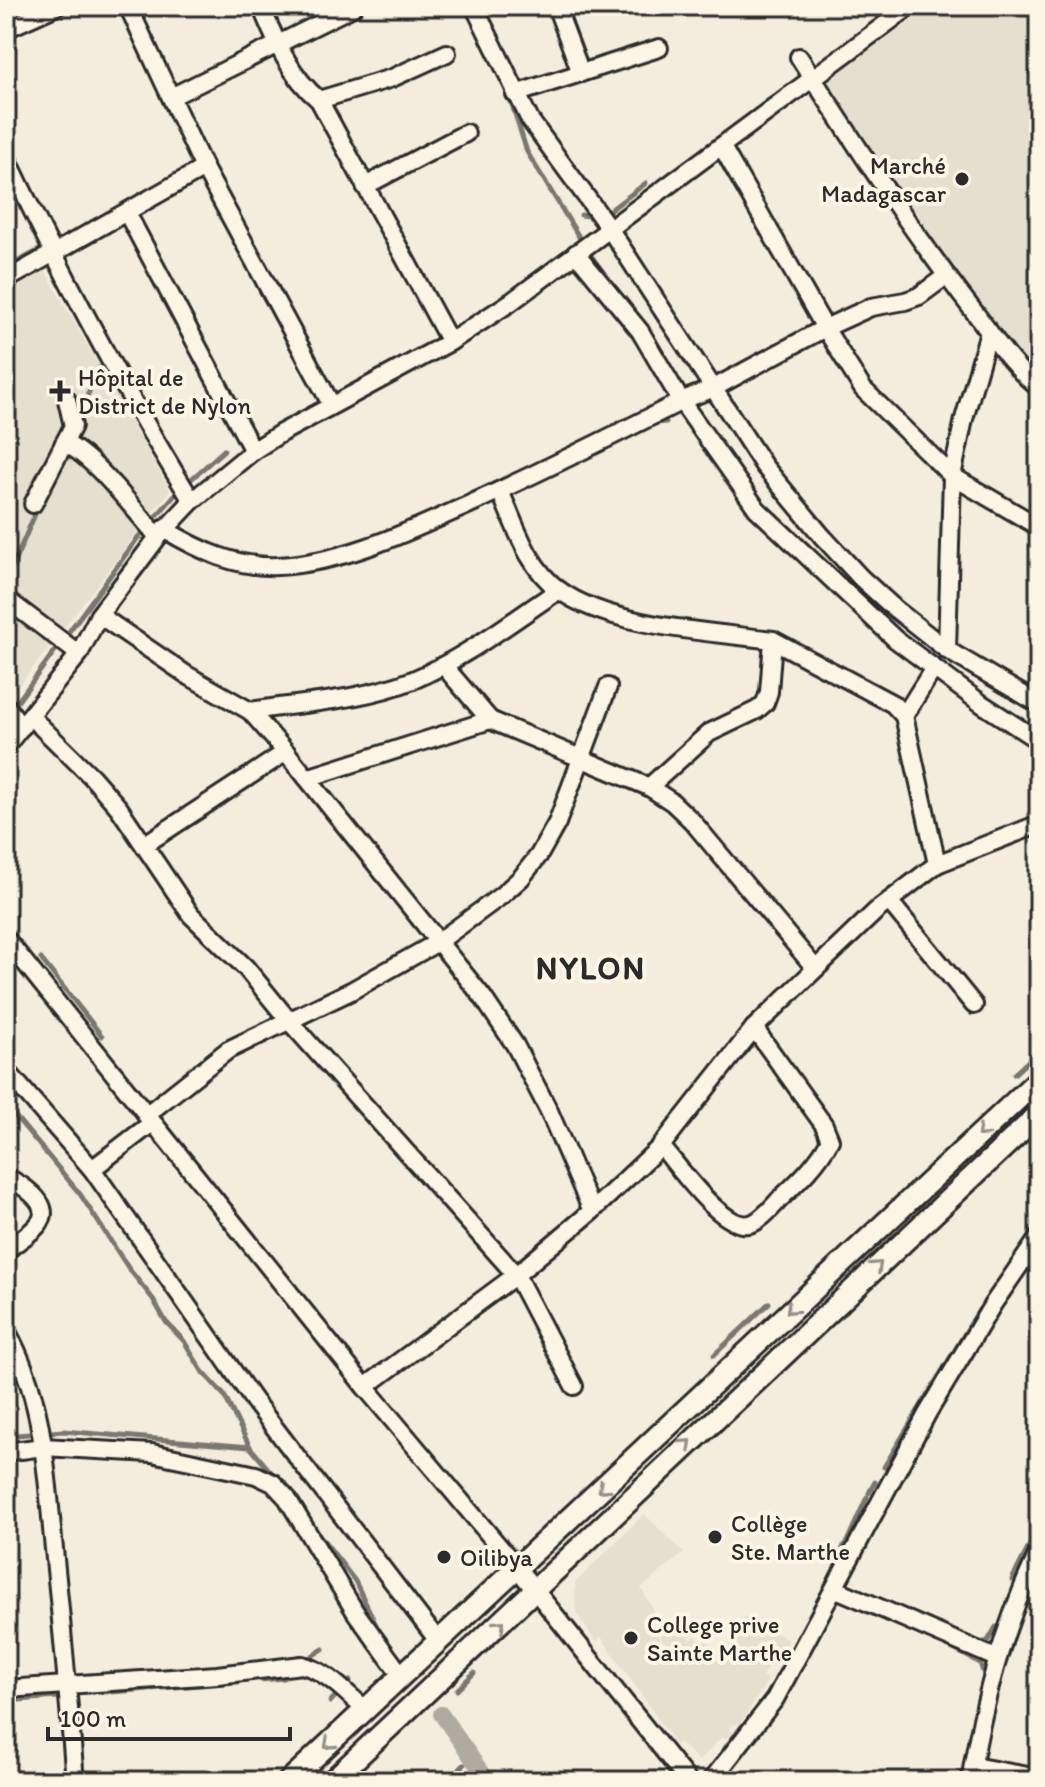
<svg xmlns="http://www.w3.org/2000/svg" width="1045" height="1787" font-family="Itim,sans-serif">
	<rect width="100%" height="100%" fill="#f4edde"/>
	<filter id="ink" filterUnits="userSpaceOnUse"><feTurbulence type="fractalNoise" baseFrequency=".0125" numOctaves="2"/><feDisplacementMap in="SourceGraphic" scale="16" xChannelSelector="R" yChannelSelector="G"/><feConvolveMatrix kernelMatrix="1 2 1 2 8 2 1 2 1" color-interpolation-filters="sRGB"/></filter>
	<g filter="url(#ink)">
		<g fill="#e5dfd0">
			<polygon points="927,6 1039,6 1039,382 953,279 824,82 861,49 894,31"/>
			<polygon points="45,271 170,490 12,695 6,690 6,292"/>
			<polygon points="644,1514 684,1553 641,1588 659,1620 652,1625 670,1655 673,1653 660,1636 677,1621 692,1640 695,1636 702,1643 706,1640 724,1656 745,1617 789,1640 775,1666 769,1664 762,1676 768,1680 740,1724 734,1724 729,1729 732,1732 725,1739 722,1737 699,1761 679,1742 676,1745 601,1637 596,1642 576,1613 575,1583"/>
		</g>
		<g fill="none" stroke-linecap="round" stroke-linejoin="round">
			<g stroke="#7a7771" stroke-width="5">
				<polyline points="510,98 527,152 587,250 612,284"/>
				<polyline points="605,214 646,183"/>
				<polyline points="581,215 596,217"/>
				<polyline points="6,268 45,247"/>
				<polyline points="660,351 688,397"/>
				<polyline points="76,422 99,368"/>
				<polyline points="655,423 666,422"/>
				<polyline points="188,482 224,450"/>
				<polyline points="6,590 7,579 39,505"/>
				<polyline points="978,692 997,704"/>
				<polyline points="18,701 140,535 174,496"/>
				<polyline points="41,959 102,1036"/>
				<polyline points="1014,1074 1039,1051"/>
				<polyline points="6,1105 80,1194 129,1269 153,1299 166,1322 184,1341 202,1371 224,1395 250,1447 276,1478"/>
				<polyline points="714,1355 769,1303"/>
				<polyline points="6,1436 63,1431 250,1447"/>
				<polyline points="884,1467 979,1310"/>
				<polyline points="869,1493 875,1482"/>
				<polyline points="311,1524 355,1581 380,1633"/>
				<polyline points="846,1544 867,1497"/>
				<polyline points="834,1569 844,1546"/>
				<polyline points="1012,1580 1039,1527"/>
				<polyline points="821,1596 833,1571"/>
				<polyline points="978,1644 988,1641 996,1627"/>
				<polyline points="950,1647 980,1663 985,1678"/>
				<polyline points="304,1661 323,1649"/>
				<polyline points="261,1680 284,1678 290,1672"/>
				<polyline points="457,1690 474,1673"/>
				<polyline points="112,1692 238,1682"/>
				<polyline points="6,1701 58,1697"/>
				<polyline points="330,1702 350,1681"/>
				<polyline points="722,1752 742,1726"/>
				<polyline points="448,1781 464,1765"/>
			</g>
			<polyline stroke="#afaaa0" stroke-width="16" points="441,1714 488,1781"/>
			<defs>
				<g id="minor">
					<polyline points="128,6 204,168 331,404"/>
					<path d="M261,6C275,40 290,76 319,100L450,342"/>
					<polyline points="474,6 530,120 609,228 764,466 822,536 861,578 894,608 947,650 1039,704"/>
					<polyline points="556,6 581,73"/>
					<polyline points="6,29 57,6"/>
					<path d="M799,57C854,142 909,228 972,309C993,336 1012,367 1039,388"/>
					<polyline points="515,94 659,48"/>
					<polyline points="171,97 353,7"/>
					<polyline points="319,100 392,78 447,53"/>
					<polyline points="722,147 825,328 863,389 952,476 1039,527"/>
					<path d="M6,156C62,274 123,390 192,501"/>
					<polyline points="365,186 466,133"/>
					<polyline points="127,213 253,451"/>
					<polyline points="576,253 640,331 681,401 757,509 895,639 982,704 1039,741"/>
					<polyline points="6,280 204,168"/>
					<path d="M64,443C93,455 135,511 158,537"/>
					<path d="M500,491C515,525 528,568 559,590C609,627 712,632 773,640L769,692L765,703L757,710L709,733L649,787"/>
					<polyline points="33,504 73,426 67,400"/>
					<path d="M164,529C199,550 236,568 278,566C338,563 397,537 452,512C532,477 610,437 688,398L712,389L825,328L871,307L905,301L919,296L946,276"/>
					<polyline points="6,599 79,654"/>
					<polyline points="99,615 187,675 250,711 286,752 482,996 515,1045 549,1111 592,1211"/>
					<polyline points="773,640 893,704 904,716 937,864"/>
					<polyline points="947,650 952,476 964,419 989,332"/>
					<polyline points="444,666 490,720"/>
					<polyline points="6,706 22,727"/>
					<path d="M250,711C303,703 363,700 413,680C465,658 512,621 559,590"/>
					<polyline points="904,716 934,668"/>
					<polyline points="31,717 92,777 119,808 191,915 246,968 290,1022 516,1275 574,1386"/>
					<polyline points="6,746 79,654 99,615 158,537 192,501 253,451 281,433 450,342 511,302 910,6"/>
					<polyline points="307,778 490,720 649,787 672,802 692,821 815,968"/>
					<polyline points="144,845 286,752"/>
					<polyline points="889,901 974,1005"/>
					<polyline points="6,939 365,1387 518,1569 688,1781"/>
					<polyline points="6,1070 92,1169 254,1401 439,1642"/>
					<polyline points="146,1115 228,1050 351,991 438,942 502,895 521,878 539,855 557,823 608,687"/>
					<path d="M661,1146C678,1165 725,1235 753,1223C764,1218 773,1206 781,1198C800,1180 818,1163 830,1140L824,1125L754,1028"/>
					<polyline points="92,1169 152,1123"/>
					<path d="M6,1177C19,1183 53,1203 40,1222C33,1233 16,1242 6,1251"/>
					<path d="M6,1330C45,1399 46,1473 54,1549C62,1627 69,1704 75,1781"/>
					<polyline points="365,1387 516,1275 592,1211 661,1146 754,1028 876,911 937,864 1039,824"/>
					<polyline points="6,1452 43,1447 152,1453 256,1475 273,1483 287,1498 356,1613 402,1676"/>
					<polyline points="836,1589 996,1658"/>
					<path d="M6,1689L217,1675L302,1665C327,1671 346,1693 366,1710"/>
					<polyline points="973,1766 1039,1778"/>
					<polyline points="711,1781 775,1699 927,1414 993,1304 1039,1237"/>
					<path d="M970,1781C984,1699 1003,1627 1039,1551"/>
				</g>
				<g id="major">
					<polyline points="289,1781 1039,1079"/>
					<path d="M332,1781C569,1560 803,1336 1039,1114"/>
				</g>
			</defs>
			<use href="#minor" stroke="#2b2b2b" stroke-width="22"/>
			<use href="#major" stroke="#2b2b2b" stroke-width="26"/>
			<use href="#minor" stroke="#fcf5e5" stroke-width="16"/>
			<use href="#major" stroke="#fcf5e5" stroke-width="20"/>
		</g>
		<defs><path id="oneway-chevron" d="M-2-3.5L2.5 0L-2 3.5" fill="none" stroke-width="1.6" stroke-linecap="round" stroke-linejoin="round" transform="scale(2)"/></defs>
		<g stroke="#949088">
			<use href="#oneway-chevron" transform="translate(982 1132) rotate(137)"/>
			<use href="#oneway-chevron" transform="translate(877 1266) rotate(-43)"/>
			<use href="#oneway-chevron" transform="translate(791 1309) rotate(137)"/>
			<use href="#oneway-chevron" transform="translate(687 1444) rotate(-43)"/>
			<use href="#oneway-chevron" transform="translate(603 1488) rotate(137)"/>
			<use href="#oneway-chevron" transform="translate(500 1625) rotate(-43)"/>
			<use href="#oneway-chevron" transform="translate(329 1744) rotate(137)"/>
		</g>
	</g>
	<g fill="#2b2b2b" stroke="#fcf5e5" stroke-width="3">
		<circle cx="962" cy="179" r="8"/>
		<path d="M56 379h8v8h8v8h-8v8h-8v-8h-8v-8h8z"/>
		<circle cx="715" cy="1537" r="8"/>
		<circle cx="444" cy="1557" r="8"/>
		<circle cx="631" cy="1638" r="8"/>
	</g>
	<g text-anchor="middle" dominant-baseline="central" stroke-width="8" stroke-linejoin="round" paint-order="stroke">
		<g font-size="24" fill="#2b2b2b" stroke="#fcf5e5" text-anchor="start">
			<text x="946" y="165" text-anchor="end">Marché<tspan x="946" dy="28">Madagascar</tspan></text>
			<text x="78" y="377">Hôpital de<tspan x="78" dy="28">District de Nylon</tspan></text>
			<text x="731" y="1523">Collège<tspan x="731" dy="28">Ste. Marthe</tspan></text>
			<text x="460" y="1557">Oilibya</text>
			<text x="647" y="1624">College prive<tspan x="647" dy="28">Sainte Marthe</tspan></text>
		</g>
		<g font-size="32" font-weight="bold" letter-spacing="2" fill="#2b2b2b" stroke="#fcf5e5">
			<text x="591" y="968">NYLON</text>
		</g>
	</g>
	<rect width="1045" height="1787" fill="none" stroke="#fcf5e5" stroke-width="32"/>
	<rect x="16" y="16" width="1013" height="1755" fill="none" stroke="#2b2b2b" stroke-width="3" filter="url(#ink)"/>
	<path d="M48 1727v12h242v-12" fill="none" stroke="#2b2b2b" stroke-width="4"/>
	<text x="60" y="1727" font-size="24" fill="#2b2b2b" stroke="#fcf5e5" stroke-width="6" paint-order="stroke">100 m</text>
</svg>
